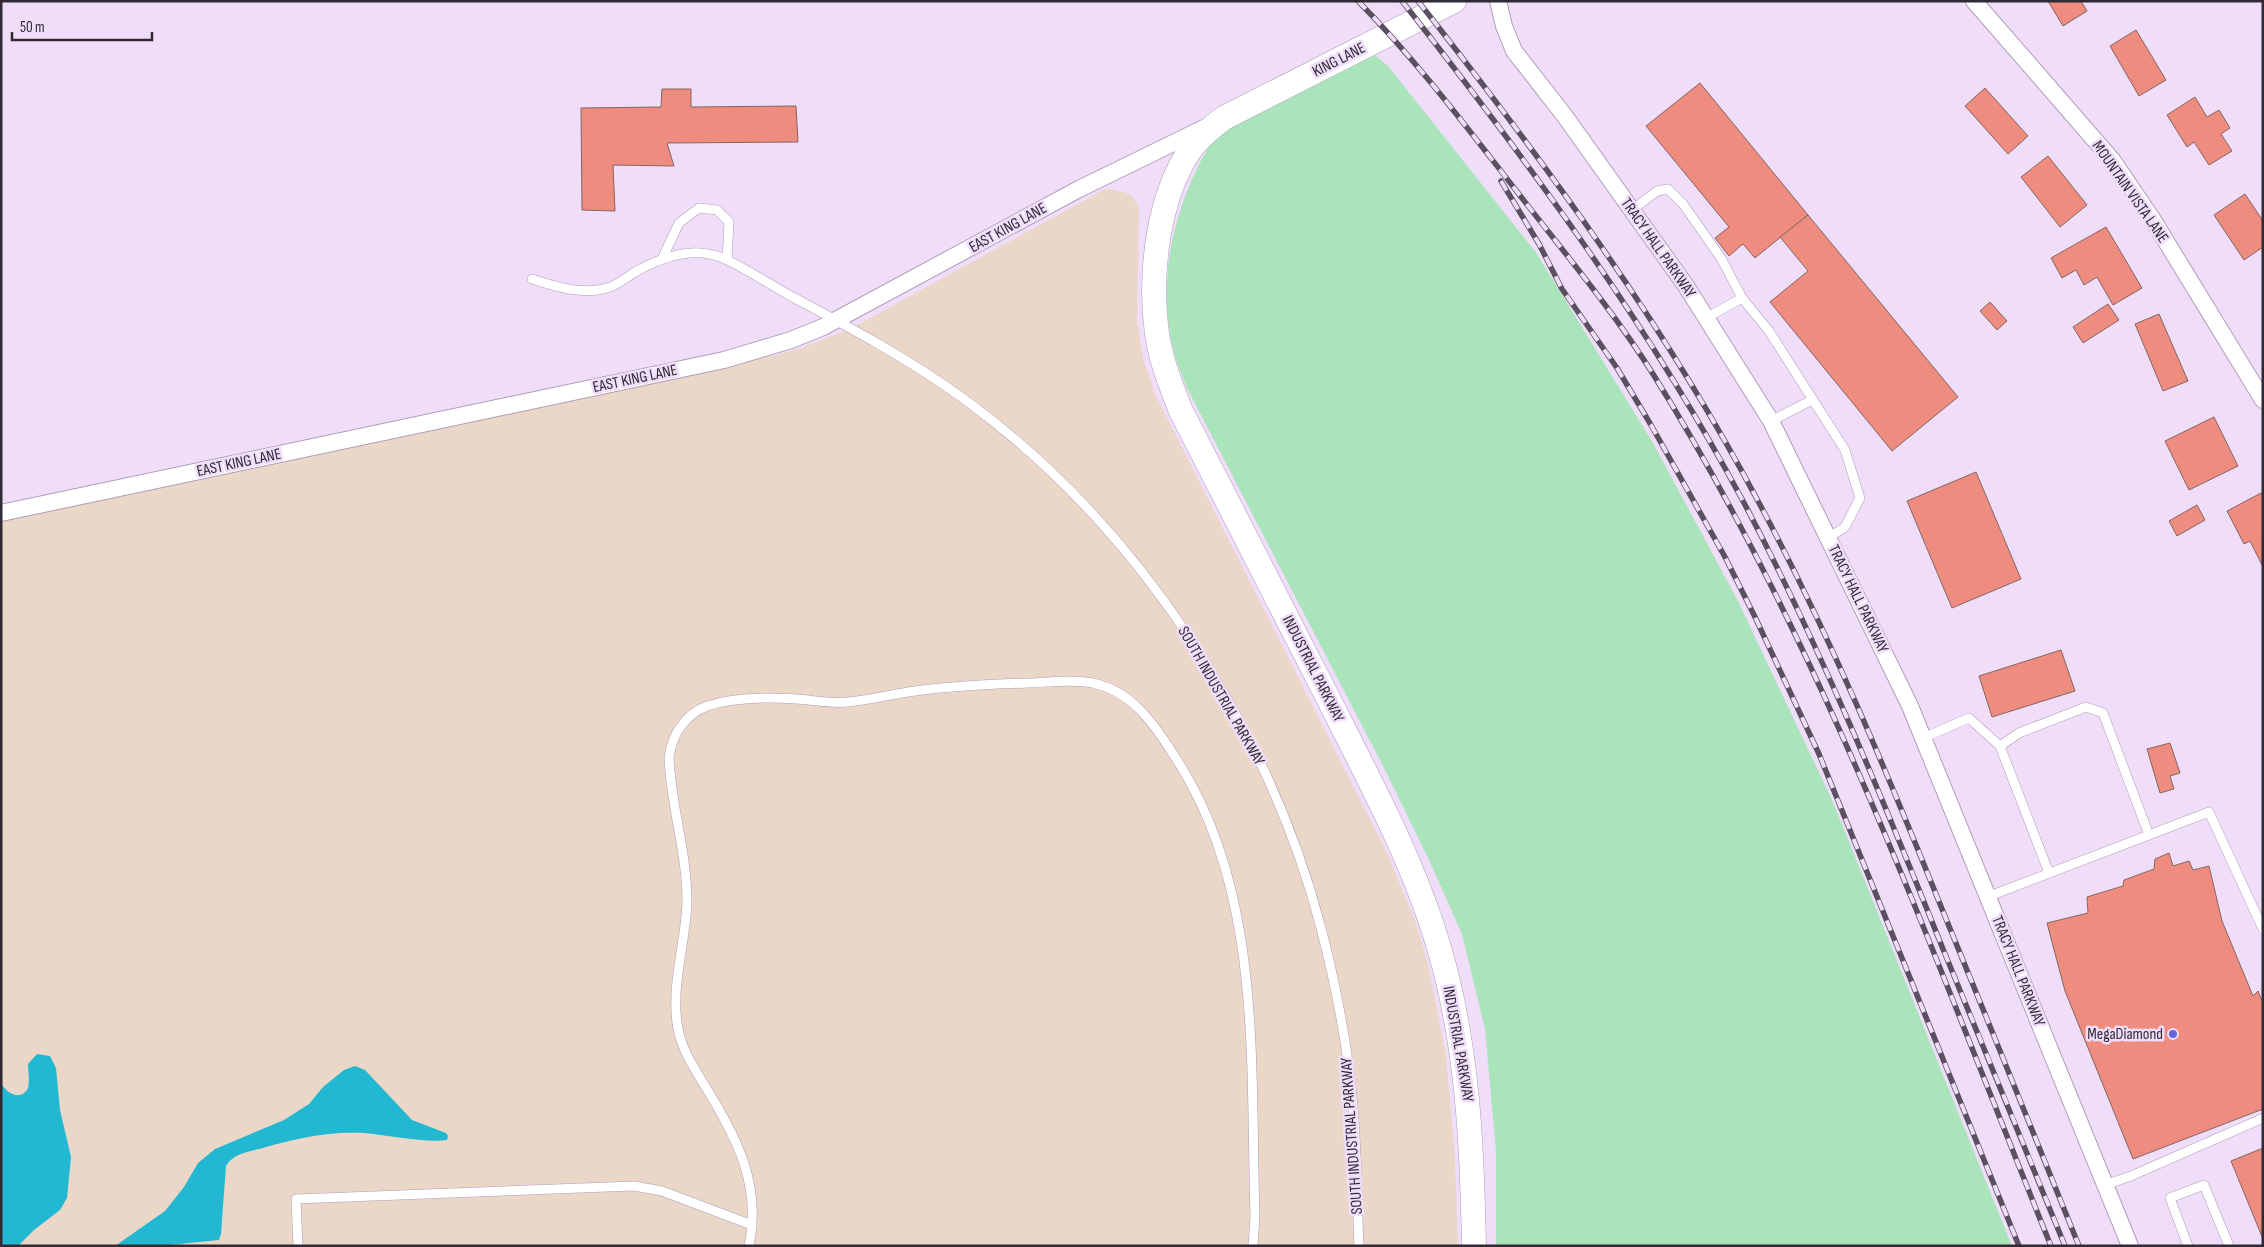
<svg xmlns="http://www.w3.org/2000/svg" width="2264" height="1247" font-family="'Sofia Sans Condensed',sans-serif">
	<rect width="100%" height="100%" fill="#efddf9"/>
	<polygon fill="#ebd7c8" points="1107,188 1130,194 1139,207 1137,319 1143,358 1156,396 1388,855 1416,923 1428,964 1446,1055 1455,1157 1458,1246 1,1246 1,521 776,355 804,347 852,328"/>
	<path fill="#aae4bb" d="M1371,52L1388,66L1537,254L1653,443L1737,599L1833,802L2012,1246H1496V1151L1485,1029L1462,934L1430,862L1384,768L1187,388C1182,376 1177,364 1174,352C1155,278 1175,200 1215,136Z"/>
	<g fill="#23b8d2">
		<path d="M37,1054L50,1056L56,1068L60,1110L71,1157L67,1198L60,1210L34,1230L18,1246H1V1082C5,1093 21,1102 28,1088C30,1081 28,1071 28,1064Z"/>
		<path d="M355,1066L365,1070L412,1120L446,1133L448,1136L447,1140C426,1143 387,1135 364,1133C328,1131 293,1139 259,1149C246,1152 233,1154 226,1166L221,1234L219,1240L160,1246H115L165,1211L184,1187L198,1163L215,1149L284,1120L309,1104L323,1087L344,1070Z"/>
	</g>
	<g fill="#ed8c7f" stroke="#866560">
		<polygon points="2048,1 2081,1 2087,11 2063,26"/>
		<polygon points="2136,30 2166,80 2139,96 2110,46"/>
		<polygon points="1700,83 1808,215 1755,258 1743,244 1729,256 1715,238 1729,227 1646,126"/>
		<polygon points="1985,88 2028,136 2008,154 1965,106"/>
		<polygon points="662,89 691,89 691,107 796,106 798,142 667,143 674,166 613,165 615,211 582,210 581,108 661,107"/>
		<polygon points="2195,97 2207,117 2219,110 2230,128 2221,134 2232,151 2209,165 2194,142 2187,147 2167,115"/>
		<polygon points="2048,156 2087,205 2060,227 2021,177"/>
		<polygon points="2245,194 2263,221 2263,247 2244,260 2214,215"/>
		<polygon points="1808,215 1958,397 1892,451 1770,302 1808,271 1780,237"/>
		<polygon points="2106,227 2142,288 2113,305 2097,277 2084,285 2076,270 2062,278 2051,258"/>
		<polygon points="1990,302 2007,321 1997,330 1980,311"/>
		<polygon points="2108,304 2119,320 2083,343 2073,327"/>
		<polygon points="2159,314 2188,381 2163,391 2135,324"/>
		<polygon points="2214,417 2238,466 2189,490 2165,441"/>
		<polygon points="1976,472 2021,579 1952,608 1907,501"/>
		<polygon points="2261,493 2263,496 2262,565 2250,541 2244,544 2227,511"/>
		<polygon points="2197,505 2205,520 2177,536 2169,521"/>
		<polygon points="2061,650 2075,691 1992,717 1979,676"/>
		<polygon points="2170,743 2180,773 2170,776 2174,789 2160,793 2147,749"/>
		<polygon points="2169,853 2173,866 2189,861 2193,870 2209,866 2222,921 2253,996 2258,991 2263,1003 2263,1109 2133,1159 2065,991 2047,923 2088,913 2087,897 2123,886 2124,880 2154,869 2155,859"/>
		<polygon points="2263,1148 2263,1239 2231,1161"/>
	</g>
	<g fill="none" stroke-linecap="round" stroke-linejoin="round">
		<defs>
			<g id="lane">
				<polyline points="1632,210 1657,191 1668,189 1683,204 1721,258 1742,298 1769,331 1845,450 1860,498 1845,527 1828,538"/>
				<polyline points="663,257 679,223 699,208 717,210 729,222 727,260"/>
				<path d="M532,279C556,287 585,296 610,287C619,284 627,277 635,272C662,257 694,245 725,259C747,269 767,283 789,295C849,327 909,359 964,399C1136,524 1267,723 1321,928C1336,986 1348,1047 1353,1107C1357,1153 1357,1200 1359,1246"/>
				<polyline points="1706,318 1742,298"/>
				<polyline points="1771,421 1812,400"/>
				<polyline points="1923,738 1969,718 2000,746 2049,873"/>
				<polyline points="2000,746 2019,733 2086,707 2103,713 2149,835"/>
				<polyline points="1987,897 2209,812 2263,929"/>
				<polyline points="2105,1185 2131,1176 2263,1118"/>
				<polyline points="298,1246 296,1199 634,1186 662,1191 752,1225"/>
				<path d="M749,1246C762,1184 736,1137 705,1086C694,1068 682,1050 678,1029C670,986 686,943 687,901C687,853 671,806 669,758C672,735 684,715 707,706C734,697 768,697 796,699C813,700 830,704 848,702C870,700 893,694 915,691C953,686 992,684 1030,683C1051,682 1072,679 1093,683C1110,687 1126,696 1138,708C1152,721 1163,738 1173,754C1263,887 1250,1062 1255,1216L1253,1246"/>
				<polyline points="2188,1246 2170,1198 2204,1185 2229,1246"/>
			</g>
			<g id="street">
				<polyline points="1498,1 1504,26 1514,51 1564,115 1686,286 1771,421 1910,706 2130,1246"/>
				<polyline points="1974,1 2113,161 2153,220 2263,400"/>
				<polyline points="1,513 724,360 791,340 823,327 1079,189 1204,128"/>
			</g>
			<path id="secondary" d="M1454,1L1224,118C1213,126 1202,135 1193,146C1157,195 1149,276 1157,334C1161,361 1171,386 1181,411C1230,506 1278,601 1327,696C1369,780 1414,861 1440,951C1468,1048 1472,1146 1474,1246"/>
		</defs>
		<use href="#lane" stroke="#af9db8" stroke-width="10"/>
		<use href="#street" stroke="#af9db8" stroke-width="18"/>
		<use href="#secondary" stroke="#af9db8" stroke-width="25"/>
		<use href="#lane" stroke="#fff" stroke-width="9"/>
		<use href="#street" stroke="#fff" stroke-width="16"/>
		<use href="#secondary" stroke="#fff" stroke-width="24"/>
		<defs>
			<g id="rail">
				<path d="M1358,1C1416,60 1465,125 1515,189C1562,250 1612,309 1653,374C1823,646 1931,950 2051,1246"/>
				<path d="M1402,1C1527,160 1647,322 1743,501C1820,646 1882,797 1943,949C1984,1048 2025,1147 2065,1246"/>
				<path d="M1418,1C1543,160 1663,322 1758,501C1829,633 1886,770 1942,909C1988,1021 2034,1134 2079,1246"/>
				<polyline points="1501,181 1539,244 1562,289 1617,368 1651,425 1725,557 1755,617 1819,754 2019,1246"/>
			</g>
		</defs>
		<use href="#rail" stroke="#5a505f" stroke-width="5.5"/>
		<use href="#rail" stroke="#efddf9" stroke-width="4" stroke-dasharray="11" stroke-linecap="butt"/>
	</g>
	<circle fill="#6463dc" stroke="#efddf9" stroke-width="2" cx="2173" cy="1034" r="5"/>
	<g text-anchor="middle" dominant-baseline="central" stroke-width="5" stroke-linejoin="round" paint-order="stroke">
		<g font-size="16" fill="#312a35" stroke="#efddf9">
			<text transform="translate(1339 60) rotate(-27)">KING LANE</text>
			<text transform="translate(2130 192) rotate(55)">MOUNTAIN VISTA LANE</text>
			<text transform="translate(1008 228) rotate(-29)">EAST KING LANE</text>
			<text transform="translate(1658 248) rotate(55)">TRACY HALL PARKWAY</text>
			<text transform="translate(635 379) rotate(-12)">EAST KING LANE</text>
			<text transform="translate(239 463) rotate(-12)">EAST KING LANE</text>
			<text transform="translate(1858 599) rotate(64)">TRACY HALL PARKWAY</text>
			<text transform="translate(1313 669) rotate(63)">INDUSTRIAL PARKWAY</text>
			<text transform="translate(1221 696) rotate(60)">SOUTH INDUSTRIAL PARKWAY</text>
			<text transform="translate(2018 971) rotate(68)">TRACY HALL PARKWAY</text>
			<text transform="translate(1458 1044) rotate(80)">INDUSTRIAL PARKWAY</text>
			<text transform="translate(1352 1136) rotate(-94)">SOUTH INDUSTRIAL PARKWAY</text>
		</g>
		<g font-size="16" fill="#312a35" stroke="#efddf9" text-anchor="end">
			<text x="2163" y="1034">MegaDiamond</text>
		</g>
	</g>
	<rect width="2264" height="1247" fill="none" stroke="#312a35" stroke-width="5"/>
	<path d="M12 32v8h140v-8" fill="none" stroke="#312a35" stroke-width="2.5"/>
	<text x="20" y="32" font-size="15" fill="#312a35" stroke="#efddf9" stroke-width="4" paint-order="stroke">50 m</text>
</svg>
